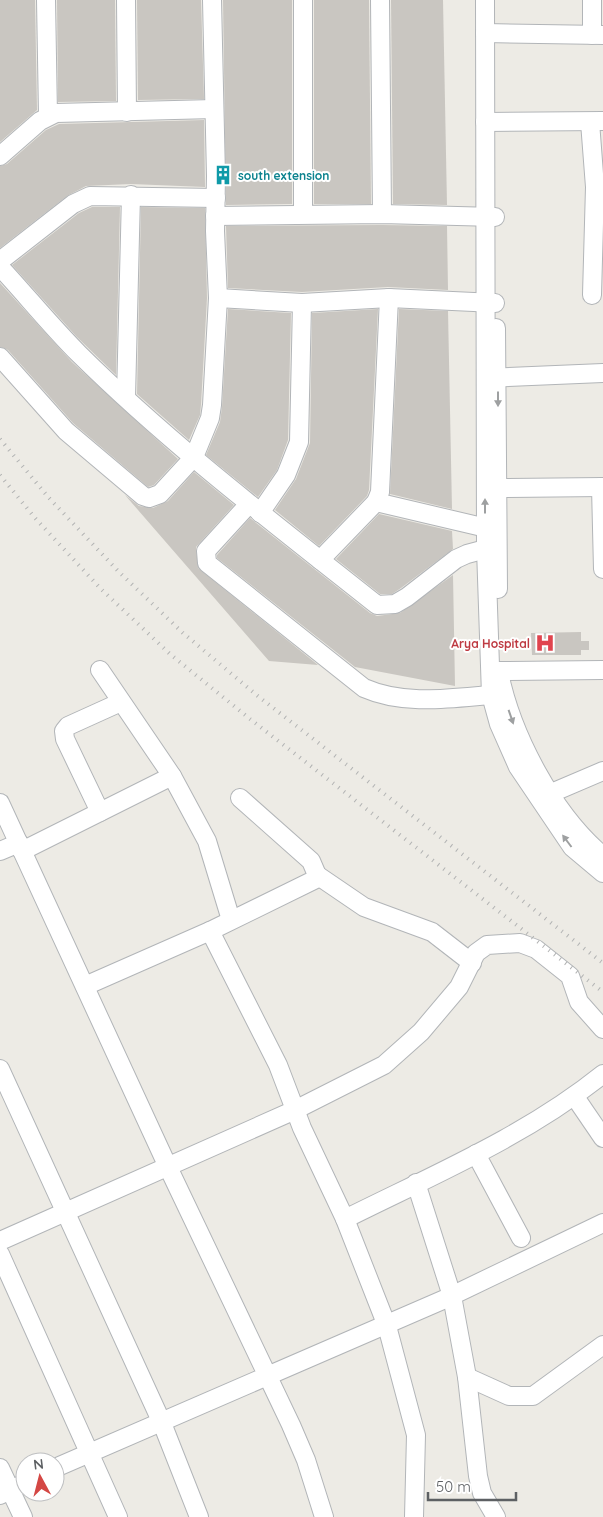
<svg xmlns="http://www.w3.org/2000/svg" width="603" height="1517" font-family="Quicksand,sans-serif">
	<rect width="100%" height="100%" fill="#edebe5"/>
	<g fill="#c9c6c1">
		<polygon points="0,0 35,0 37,110 0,142"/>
		<polygon points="57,0 115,0 116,101 58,102"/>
		<polygon points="137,0 201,0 204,99 138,100"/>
		<polygon points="223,0 292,0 292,204 226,205"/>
		<polygon points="314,0 369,0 371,204 314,204"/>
		<polygon points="391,0 443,0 447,205 393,204"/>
		<polygon points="204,120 205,187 131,184 86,186 67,196 0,248 0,166 7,164 46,130 59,124"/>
		<polygon points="92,207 120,207 116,375 76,336 12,265 79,213"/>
		<polygon points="141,207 205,208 207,298 201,404 200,415 189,440 137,394"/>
		<polygon points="382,225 447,226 448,290 388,287 302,292 228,288 226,226"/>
		<polygon points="0,283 72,362 178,459 154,485 148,487 73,423 8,350 0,347"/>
		<polygon points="228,309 291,313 288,440 277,470 258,497 206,455 220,422 222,407"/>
		<polygon points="378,309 369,490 367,496 319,546 275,510 296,479 310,443 312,313"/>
		<polygon points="399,309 448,311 452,509 390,494"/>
		<polygon points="194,472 234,505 196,547 198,568 318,665 269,661 125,495 139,506 153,508 168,501"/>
		<polygon points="379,514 452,531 453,549 401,588 392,594 380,594 336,559"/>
		<polygon points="250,518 370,613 377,616 400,613 453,575 455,686 355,667 217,558 217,555"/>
		<polygon points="581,632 581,641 589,641 589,650 581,650 581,655 532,655 531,633"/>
	</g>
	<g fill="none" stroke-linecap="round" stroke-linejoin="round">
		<defs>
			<g id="minor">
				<polyline points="46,0 48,115"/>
				<polyline points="126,0 127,112"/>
				<polyline points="380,0 382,214"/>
				<polyline points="485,0 486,549 491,695 499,724 518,767 572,847 603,873"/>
				<polyline points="592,0 592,35"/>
				<polyline points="485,33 603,35"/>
				<polyline points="485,122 603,121"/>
				<polyline points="590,122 595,187 592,295"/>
				<polyline points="0,156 40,121 56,113 214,109"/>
				<polyline points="303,214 303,0"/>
				<polyline points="215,216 382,214 495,217"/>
				<polyline points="0,261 73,204 90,196 216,198"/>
				<path d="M0,267C26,295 51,326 79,354C171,445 275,524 377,605L395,604L407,597L456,559L467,554L497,546"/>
				<polyline points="218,298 302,303 389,298 495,303"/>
				<polyline points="496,328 498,589"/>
				<polyline points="0,357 66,431 143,496 149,498 160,494 194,457 210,418 212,405 218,298 215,231 216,176 212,0"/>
				<polyline points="486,378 603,373"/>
				<polyline points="126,397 131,195"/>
				<polyline points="601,487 603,569"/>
				<polyline points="499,488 603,487"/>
				<polyline points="376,502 495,530"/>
				<path d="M249,504L206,551L207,563L364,688C407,707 457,697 502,694"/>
				<polyline points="260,513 286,475 299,442 302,303"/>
				<polyline points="320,560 376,502 380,492 389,298"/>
				<polyline points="100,670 172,776 207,841 231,920"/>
				<polyline points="499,671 603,670"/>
				<path d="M499,673C512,736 553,814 603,856"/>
				<polyline points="542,797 603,771"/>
				<polyline points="0,803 168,1167 291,1425 306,1460 324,1517"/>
				<polyline points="100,812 65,739 64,731 68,726 121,702"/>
				<polyline points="0,851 19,843"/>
				<polyline points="22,851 172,776"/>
				<polyline points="317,875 364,907 432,932 472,963"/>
				<polyline points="210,931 278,1065 302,1128 345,1219 387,1326 416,1435 414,1517"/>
				<polyline points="85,986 210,931 314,880 317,875 311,861 240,798"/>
				<polyline points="0,1069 162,1423 199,1517"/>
				<polyline points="575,1097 603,1138"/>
				<polyline points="476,1154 521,1238"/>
				<polyline points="416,1183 452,1296 467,1377 478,1476 482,1493 496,1517"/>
				<path d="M345,1219C433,1175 526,1136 603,1074"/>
				<polyline points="0,1241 295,1110 384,1065 421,1032 459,987 476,953 487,945 520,943 536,949 570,976 579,1002 603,1029"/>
				<polyline points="0,1254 118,1517"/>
				<polyline points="467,1377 509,1396 533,1396 603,1345"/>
				<polyline points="0,1468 23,1517"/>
				<polyline points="55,1468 445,1299 603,1223"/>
				<polyline points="0,1495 25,1483"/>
			</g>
		</defs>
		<use href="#minor" stroke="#b2b5b8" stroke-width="20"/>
		<use href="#minor" stroke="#fff" stroke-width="18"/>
		<g stroke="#b2b3b3" stroke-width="4" stroke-dasharray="1 6" stroke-linecap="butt">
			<polyline points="0,439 49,498 119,572 183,633 259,697 603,963"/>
			<polyline points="0,475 35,518 101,589 170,654 250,719 603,992"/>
		</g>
	</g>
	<defs><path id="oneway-solid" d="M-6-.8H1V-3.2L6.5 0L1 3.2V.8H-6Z" transform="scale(1.25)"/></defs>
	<g fill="#9ea0a1">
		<use href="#oneway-solid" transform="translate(498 399) rotate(90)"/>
		<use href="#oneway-solid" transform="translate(485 506) rotate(-90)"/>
		<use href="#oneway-solid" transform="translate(511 717) rotate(71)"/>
		<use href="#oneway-solid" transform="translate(567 841) rotate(-127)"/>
	</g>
	<defs>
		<symbol id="building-bare" viewBox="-9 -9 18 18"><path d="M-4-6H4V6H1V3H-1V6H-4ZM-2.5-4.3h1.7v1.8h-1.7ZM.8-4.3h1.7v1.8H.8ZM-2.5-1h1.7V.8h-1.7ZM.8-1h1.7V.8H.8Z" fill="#0f9aa8" stroke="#fff" stroke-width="2.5" paint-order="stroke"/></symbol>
		<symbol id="hospital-bare" viewBox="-9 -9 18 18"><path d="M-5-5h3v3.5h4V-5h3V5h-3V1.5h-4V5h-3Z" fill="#e0444e" stroke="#fff" stroke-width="2.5" paint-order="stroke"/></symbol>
	</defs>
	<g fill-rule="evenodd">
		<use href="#building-bare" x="209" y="161" width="28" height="28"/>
		<use href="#hospital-bare" x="531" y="629" width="28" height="28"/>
	</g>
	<g text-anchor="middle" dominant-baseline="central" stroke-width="4" stroke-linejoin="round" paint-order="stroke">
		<g font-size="12" font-weight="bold" fill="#0d838f" stroke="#fff" text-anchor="start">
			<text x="238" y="175">south extension</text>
		</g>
		<g font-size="12" font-weight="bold" fill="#be3a42" stroke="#fff" text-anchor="end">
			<text x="530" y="643">Arya Hospital</text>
		</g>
	</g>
	<g transform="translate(40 1477) rotate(353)"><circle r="24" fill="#ffffff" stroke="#bebfc1"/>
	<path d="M0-4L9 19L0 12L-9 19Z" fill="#d44744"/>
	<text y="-8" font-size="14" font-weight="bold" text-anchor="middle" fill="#5d6063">N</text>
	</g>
	<path d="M428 1492v8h88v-8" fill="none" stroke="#5d6063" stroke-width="2.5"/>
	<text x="436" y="1492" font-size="15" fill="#5d6063" stroke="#ffffff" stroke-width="4" paint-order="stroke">50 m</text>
</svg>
